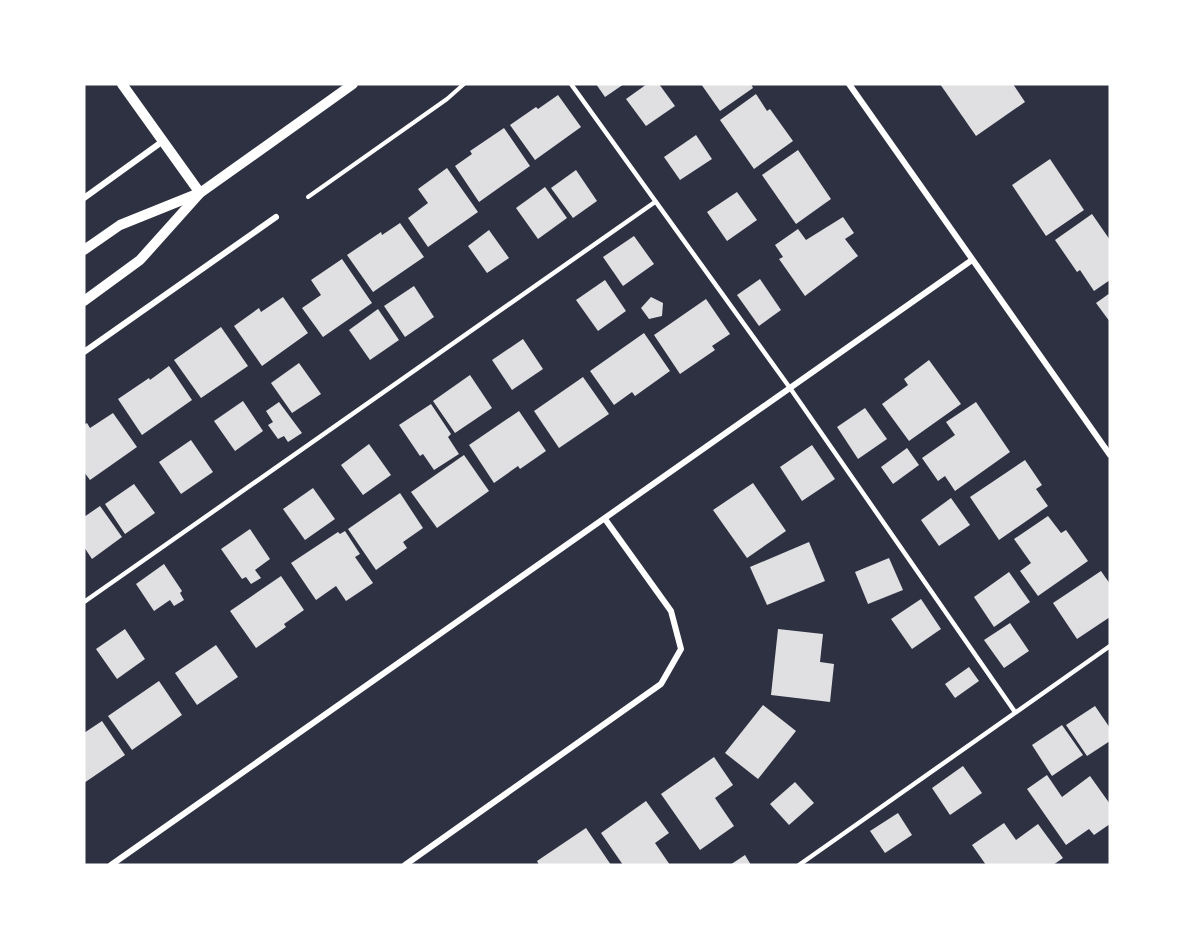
<svg xmlns="http://www.w3.org/2000/svg" width="1194" height="949" font-family="'Fira Sans',sans-serif">
	<rect width="100%" height="100%" fill="#2d3142"/>
	<g fill="#e0e0e3">
		<polygon points="596,84 624,84 605,97"/>
		<polygon points="647,84 659,84 675,106 646,126 626,99"/>
		<polygon points="701,84 751,84 753,88 720,111"/>
		<polygon points="940,84 1013,84 1025,102 976,136"/>
		<polygon points="756,94 767,111 770,109 793,141 754,169 720,120"/>
		<polygon points="558,95 581,127 535,160 510,125 536,107 538,109"/>
		<polygon points="504,128 530,166 479,202 455,166 472,154 470,151"/>
		<polygon points="696,135 712,159 680,180 664,157"/>
		<polygon points="798,150 831,199 796,224 762,175"/>
		<polygon points="1050,159 1084,210 1046,236 1012,185"/>
		<polygon points="447,168 478,212 428,247 408,218 428,203 418,189"/>
		<polygon points="576,170 597,201 573,218 551,188"/>
		<polygon points="545,187 567,218 538,239 516,208"/>
		<polygon points="737,192 757,220 727,241 707,212"/>
		<polygon points="1092,214 1110,240 1110,280 1094,291 1080,270 1077,272 1055,240"/>
		<polygon points="843,217 854,233 845,239 858,256 805,296 779,259 783,257 775,245 798,229 806,240"/>
		<polygon points="400,223 424,257 373,292 347,255 381,232 382,235"/>
		<polygon points="489,230 509,258 487,273 468,246"/>
		<polygon points="634,236 654,264 623,286 603,257"/>
		<polygon points="342,259 372,303 323,337 302,308 321,295 311,280"/>
		<polygon points="760,279 781,310 759,326 737,295"/>
		<polygon points="605,280 626,311 598,331 576,300"/>
		<polygon points="414,286 434,317 405,337 384,306"/>
		<polygon points="1110,293 1110,322 1096,303"/>
		<polygon points="283,297 308,333 262,366 234,326 259,308 261,312"/>
		<polygon points="651,297 663,303 662,316 649,319 641,308"/>
		<polygon points="706,299 730,334 712,346 715,350 680,374 654,335"/>
		<polygon points="378,309 399,340 370,360 349,330"/>
		<polygon points="221,327 248,366 201,398 174,360"/>
		<polygon points="644,333 670,371 635,396 632,392 614,405 590,371"/>
		<polygon points="523,339 543,369 512,390 492,360"/>
		<polygon points="929,360 961,404 909,441 882,404 908,385 904,379"/>
		<polygon points="299,363 321,394 292,413 271,383"/>
		<polygon points="169,366 192,400 142,435 118,399 149,378 150,380"/>
		<polygon points="470,375 492,408 455,433 433,401"/>
		<polygon points="583,377 609,414 559,448 534,411"/>
		<polygon points="243,401 263,431 235,451 214,421"/>
		<polygon points="279,402 302,433 288,442 284,436 278,439 268,425 273,422 266,411"/>
		<polygon points="976,402 1010,452 955,491 945,476 938,481 922,458 955,435 946,422"/>
		<polygon points="431,404 451,434 448,437 459,454 434,470 423,454 420,456 399,425"/>
		<polygon points="865,408 887,439 858,459 837,427"/>
		<polygon points="519,411 546,451 520,469 518,466 494,483 469,445"/>
		<polygon points="113,413 137,447 90,480 84,472 84,425 87,423 90,428"/>
		<polygon points="191,440 213,472 181,494 159,462"/>
		<polygon points="369,444 391,475 363,495 341,465"/>
		<polygon points="812,445 835,479 802,501 780,467"/>
		<polygon points="907,448 919,465 893,484 881,467"/>
		<polygon points="464,455 489,491 437,528 411,492"/>
		<polygon points="1025,460 1042,485 1036,489 1048,506 999,540 970,497"/>
		<polygon points="753,483 786,531 747,558 713,510"/>
		<polygon points="134,484 155,513 125,534 105,504"/>
		<polygon points="313,488 335,519 305,540 283,509"/>
		<polygon points="400,493 423,528 403,542 407,548 376,570 348,529"/>
		<polygon points="951,498 970,525 939,546 921,520"/>
		<polygon points="100,506 122,537 92,559 84,547 84,517"/>
		<polygon points="1048,516 1061,533 1066,530 1088,561 1038,596 1020,571 1031,563 1014,539"/>
		<polygon points="250,529 270,559 255,570 261,578 251,584 246,577 242,579 221,549"/>
		<polygon points="345,531 360,554 355,557 373,583 346,601 336,586 316,600 291,563 338,532 340,534"/>
		<polygon points="809,542 825,581 767,605 750,567"/>
		<polygon points="889,558 903,590 868,604 855,572"/>
		<polygon points="164,564 182,591 180,593 184,600 174,606 170,600 154,611 136,584"/>
		<polygon points="1101,571 1110,584 1110,617 1077,639 1053,603"/>
		<polygon points="1009,572 1030,602 994,627 974,597"/>
		<polygon points="281,576 304,610 284,624 286,627 256,648 230,611"/>
		<polygon points="921,599 941,629 912,649 891,619"/>
		<polygon points="1010,623 1029,651 1004,668 984,640"/>
		<polygon points="125,629 145,659 117,679 96,649"/>
		<polygon points="778,629 823,634 820,662 834,664 830,702 771,695"/>
		<polygon points="216,645 238,677 197,705 175,673"/>
		<polygon points="969,667 979,681 955,698 945,684"/>
		<polygon points="159,681 182,715 132,750 108,716"/>
		<polygon points="763,705 796,731 758,779 725,753"/>
		<polygon points="1095,706 1110,728 1110,741 1087,756 1066,725"/>
		<polygon points="102,721 125,755 84,783 84,733"/>
		<polygon points="1062,725 1083,755 1052,776 1032,745"/>
		<polygon points="714,757 733,785 715,798 734,826 700,850 661,794"/>
		<polygon points="963,766 982,793 950,815 932,788"/>
		<polygon points="1047,775 1062,797 1090,776 1110,804 1110,824 1094,835 1089,829 1066,845 1027,789"/>
		<polygon points="795,782 814,803 789,825 770,804"/>
		<polygon points="646,801 669,833 655,843 670,865 623,865 601,833"/>
		<polygon points="898,813 912,835 885,853 870,831"/>
		<polygon points="1004,823 1016,840 1038,824 1063,858 1053,865 986,865 972,845"/>
		<polygon points="586,828 611,865 539,865 537,861"/>
		<polygon points="745,855 751,865 730,865"/>
	</g>
	<g fill="none" stroke-linecap="round" stroke-linejoin="round">
		<polyline stroke="#fff" stroke-width="4" points="308,197 447,99 464,84"/>
		<g stroke="#fff" stroke-width="4.5">
			<polyline points="571,84 790,388 1015,712"/>
			<polyline points="84,602 655,202"/>
			<polyline points="799,865 1110,646"/>
		</g>
		<g stroke="#fff" stroke-width="6">
			<polyline points="849,84 1110,455"/>
			<polyline points="84,198 163,141"/>
			<polyline points="84,352 276,217"/>
			<polyline points="111,865 972,260"/>
			<polyline points="405,865 661,684 681,649 671,611 605,519"/>
		</g>
		<g stroke="#fff" stroke-width="10">
			<polyline points="122,84 200,193"/>
			<polyline points="84,250 120,225 197,194"/>
			<polyline points="84,301 140,260 200,193 353,84"/>
		</g>
	</g>
	<rect width="1194" height="949" fill="none" stroke="#ffffff" stroke-width="171"/>
</svg>
